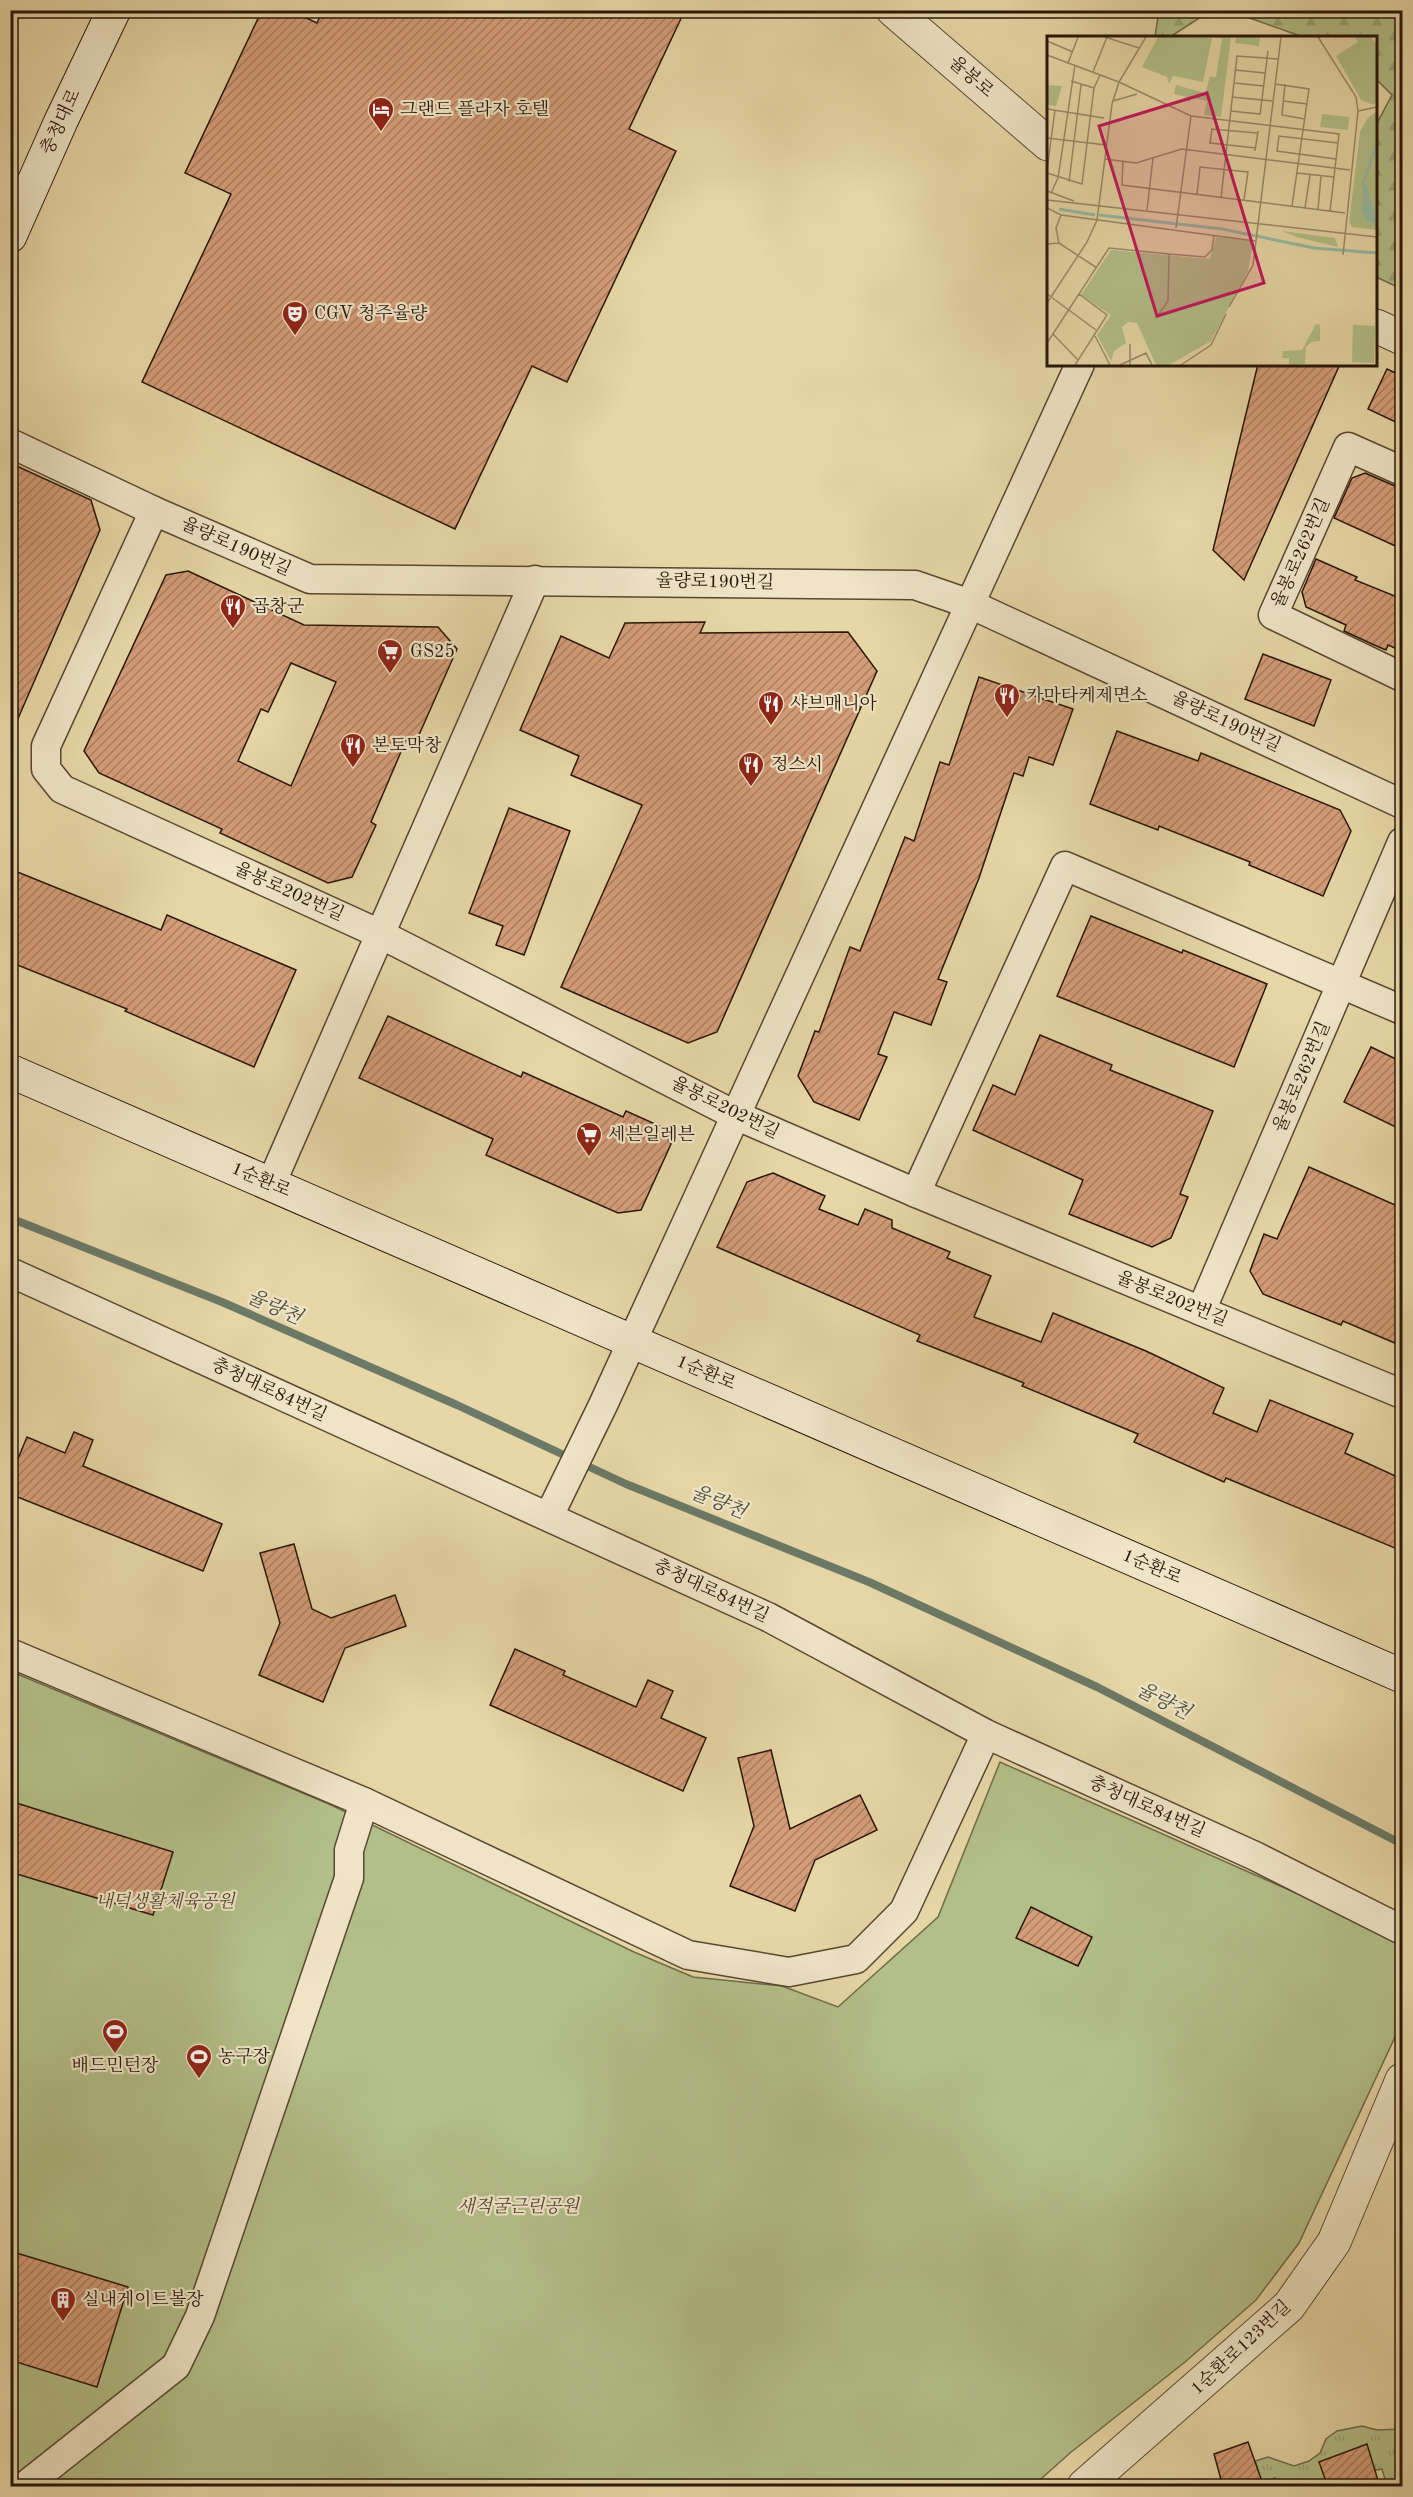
<svg xmlns="http://www.w3.org/2000/svg" width="1413" height="2497" font-family="'Old Standard TT','Noto Serif KR',serif">
	<defs>
		<pattern id="grass-tufts" width="24" height="20" patternUnits="userSpaceOnUse" patternTransform="scale(1.5)"><rect width="24" height="20" fill="#b3bf89"/><path d="M3 7l-1-3M5 7V3M7 7l1-3M15 17l-1-3M17 17v-4M19 17l1-3" fill="none" stroke="#9aa375"/></pattern>
		<pattern id="forest-firs" width="22" height="20" patternUnits="userSpaceOnUse" patternTransform="scale(1.5)"><rect width="22" height="20" fill="#b3bf89"/><path d="M5 1l3.5 6h-7zM16 11l3.5 6h-7z" fill="#9aa375"/></pattern>
		<pattern id="building-hatch" width="6" height="6" patternUnits="userSpaceOnUse" patternTransform="scale(1.5)"><rect width="6" height="6" fill="#d49d79"/><path d="M-1 1l2-2M0 6l6-6M5 7l2-2" fill="none" stroke="#ac7f61"/></pattern>
	</defs>
	<rect width="100%" height="100%" fill="#e7d7a7"/>
	<filter id="stains"><feTurbulence type="fractalNoise" baseFrequency=".00333" numOctaves="4"/><feColorMatrix values="0 0 0 0 .2 0 0 0 0 .09 0 0 0 0 .02 0 0 0 .5 -.17"/></filter>
	<radialGradient id="worn" r=".72"><stop offset=".6" stop-color="#630" stop-opacity="0"/><stop offset="1" stop-color="#630" stop-opacity=".3"/></radialGradient>
	<polygon fill="url(#grass-tufts)" stroke="#6e6b4a" stroke-width="1.5" points="1362,2426 1377,2430 1402,2429 1402,2486 1387,2486 1382,2469 1325,2479 1322,2480 1324,2486 1278,2486 1275,2478 1262,2483 1255,2461 1268,2457 1294,2466 1309,2461 1320,2453 1326,2439 1337,2431"/>
	<g fill="url(#forest-firs)" stroke="#6e6b4a" stroke-width="1.5">
		<polygon points="1159,10 1210,10 1210,11 1170,37 1155,37"/>
		<polygon points="1230,11 1402,11 1402,289 1376,277 1376,125 1392,95 1376,79 1376,38 1303,37"/>
	</g>
	<polygon fill="#b3bf89" stroke="#6e6b4a" stroke-width="1.5" points="10,1671 329,1804 634,1952 693,1977 782,1986 838,2007 938,1917 1000,1762 1402,1940 1402,2022 1299,2243 1256,2300 1185,2362 1070,2453 1033,2486 11,2486"/>
	<g fill="none" stroke-linecap="round" stroke-linejoin="round">
		<polyline stroke="#6b7966" stroke-width="8" points="10,1218 222,1302 457,1405 626,1484 869,1582 1097,1687 1402,1844"/>
	</g>
	<g fill="url(#building-hatch)" stroke="#28170b" stroke-width="1.5" fill-rule="evenodd">
		<polygon points="262,10 289,10 317,23 323,10 685,10 629,129 676,151 567,382 532,366 455,529 142,382 231,194 185,173"/>
		<polygon points="1258,364 1340,364 1244,580 1213,550"/>
		<polygon points="1387,369 1402,376 1402,425 1368,409"/>
		<polygon points="10,463 91,500 100,530 10,737"/>
		<polygon points="1365,473 1402,489 1402,549 1334,518 1352,478"/>
		<polygon points="1316,559 1357,577 1355,580 1402,599 1402,651 1388,645 1386,650 1372,644 1344,631 1346,625 1306,607 1302,592"/>
		<path d="M188,571L304,625L438,627L457,649L415,744L406,740L371,822L376,825L352,877L328,883L220,833L222,829L99,773L84,751L166,575ZM291,663L336,682L291,786L238,761L261,709L268,712Z"/>
		<polygon points="705,622 700,633 848,632 877,671 717,1032 688,1043 561,987 642,805 571,775 579,756 520,730 561,636 609,658 625,623"/>
		<polygon points="1263,654 1331,680 1314,726 1245,699"/>
		<polygon points="979,677 1073,709 1053,765 1029,757 1023,776 1014,773 979,878 938,979 947,982 931,1025 894,1012 878,1054 887,1057 859,1120 814,1102 798,1076 815,1031 819,1032 850,947 860,951 905,837 914,841 940,762 949,765"/>
		<polygon points="1117,731 1198,761 1201,753 1340,810 1351,831 1323,896 1249,865 1250,862 1159,826 1158,830 1090,804"/>
		<polygon points="509,808 570,831 524,955 496,945 503,926 469,913"/>
		<polygon points="10,869 161,930 167,915 296,970 254,1067 125,1011 127,1009 10,962"/>
		<polygon points="1091,916 1182,953 1183,950 1267,984 1234,1067 1057,996"/>
		<polygon points="388,1016 521,1077 523,1072 623,1117 626,1111 662,1127 671,1144 641,1210 618,1213 486,1155 493,1139 359,1078"/>
		<polygon points="1040,1035 1112,1065 1110,1070 1213,1111 1180,1194 1188,1197 1171,1238 1152,1247 1069,1214 1083,1180 973,1130 993,1085 1015,1095"/>
		<polygon points="1371,1047 1402,1062 1402,1130 1344,1102"/>
		<polygon points="1309,1167 1402,1208 1402,1346 1343,1321 1341,1325 1263,1294 1250,1271 1264,1234 1277,1239"/>
		<polygon points="773,1173 825,1196 819,1209 858,1225 865,1209 892,1220 892,1228 950,1252 947,1258 991,1276 974,1317 1041,1342 1053,1313 1146,1351 1224,1388 1213,1413 1257,1432 1270,1400 1353,1434 1345,1453 1402,1479 1402,1551 1226,1478 1224,1482 1134,1442 1138,1434 1022,1386 1024,1383 917,1341 920,1335 717,1247 747,1182"/>
		<polygon points="74,1432 93,1440 83,1466 222,1524 203,1571 10,1494 10,1478 27,1437 65,1453"/>
		<polygon points="294,1544 312,1609 331,1618 395,1595 406,1626 345,1648 323,1702 259,1675 280,1623 260,1553"/>
		<polygon points="515,1649 565,1671 563,1675 636,1707 648,1680 673,1691 661,1718 706,1738 683,1791 490,1705"/>
		<polygon points="771,1750 790,1829 860,1795 877,1830 815,1860 795,1911 730,1886 754,1826 738,1758"/>
		<polygon points="10,1801 173,1852 153,1915 10,1872"/>
		<polygon points="1031,1907 1092,1937 1078,1966 1016,1938"/>
		<polygon points="10,2251 128,2287 97,2387 10,2360"/>
		<polygon points="1248,2442 1264,2487 1223,2487 1214,2454"/>
		<polygon points="1367,2444 1380,2487 1328,2487 1319,2462"/>
	</g>
	<g fill="none" stroke-linecap="round" stroke-linejoin="round">
		<defs>
			<g id="minor">
				<polyline points="10,443 154,511 310,579 915,585 970,604 1402,804"/>
				<polyline points="1402,471 1348,447 1273,615 1402,677"/>
				<polyline points="154,511 46,746 46,769 62,789 380,934 735,1115 916,1193 1402,1394"/>
				<polyline points="271,1184 535,580"/>
				<polyline points="916,1193 1065,866 1402,1010"/>
				<polyline points="10,1272 768,1617 986,1734 1255,1856 1402,1930"/>
				<polyline points="1201,1311 1402,842"/>
				<polyline points="549,1516 603,1405 1080,364"/>
				<polyline points="10,1653 364,1802 349,1850 349,1878 200,2316 176,2366 25,2486"/>
				<polyline points="364,1802 688,1955 789,1972 856,1959 904,1911 986,1734"/>
			</g>
			<g id="tertiary">
				<polyline points="893,10 1048,144"/>
				<polyline points="1376,326 1402,338"/>
				<polyline points="1084,2486 1289,2306 1334,2242 1402,2080"/>
			</g>
			<g id="secondary">
				<polyline points="10,236 61,121 114,10"/>
				<polyline points="10,1071 1402,1676"/>
			</g>
		</defs>
		<use href="#minor" stroke="#584732" stroke-width="31"/>
		<use href="#tertiary" stroke="#584732" stroke-width="35"/>
		<use href="#secondary" stroke="#28170b" stroke-width="35"/>
		<use href="#minor" stroke="#efe5c6" stroke-width="28"/>
		<use href="#tertiary" stroke="#efe5c6" stroke-width="33"/>
		<use href="#secondary" stroke="#efe5c6" stroke-width="33"/>
	</g>
	<defs>
		<symbol id="hotel-pin" viewBox="-11 -11 22 30"><path d="M0 17L-7.5 6A9.5 9.5 0 1 1 7.5 6Z" fill="#8f2418" stroke="#efe5c6"/><path d="M-6-4.5h1.5V1H6V5H4.5V3h-9V5H-6ZM-4 0a1.8 1.8 0 1 1 3.6 0ZM.5 0V-2.5h3Q6-2.5 6 0Z" fill="#fff"/></symbol>
		<symbol id="theatre-pin" viewBox="-11 -11 22 30"><path d="M0 17L-7.5 6A9.5 9.5 0 1 1 7.5 6Z" fill="#8f2418" stroke="#efe5c6"/><path d="M-5-5.5Q0-4 5-5.5V0Q5 5 0 6Q-5 5-5 0ZM-3.3-2.5H-1v1.5H-3.3ZM1-2.5H3.3v1.5H1ZM-2.8 1Q0 5.5 2.8 1Z" fill="#fff"/></symbol>
		<symbol id="restaurant-pin" viewBox="-11 -11 22 30"><path d="M0 17L-7.5 6A9.5 9.5 0 1 1 7.5 6Z" fill="#8f2418" stroke="#efe5c6"/><path d="M-5-6h1v4h1v-4h1v4h1v-4h1v5L-1.5 .5V6h-2V.5L-5-1ZM5-6V6H3V1.5H1.5Q1.5-4 5-6Z" fill="#fff"/></symbol>
		<symbol id="supermarket-pin" viewBox="-11 -11 22 30"><path d="M0 17L-7.5 6A9.5 9.5 0 1 1 7.5 6Z" fill="#8f2418" stroke="#efe5c6"/><path d="M-6-5.5h2.5l.6 2H6L4.5 2H-2.5L-4.4-4H-6ZM-1.5 3.2a1.3 1.3 0 1 0 .1 0ZM3 3.2a1.3 1.3 0 1 0 .1 0Z" fill="#fff"/></symbol>
		<symbol id="stadium-pin" viewBox="-11 -11 22 30"><path d="M0 17L-7.5 6A9.5 9.5 0 1 1 7.5 6Z" fill="#8f2418" stroke="#efe5c6"/><path d="M0-5a6.5 5 0 1 0 0 10a6.5 5 0 1 0 0-10ZM-3.5-1.8h7v3.6h-7Z" fill="#fff"/></symbol>
		<symbol id="building-pin" viewBox="-11 -11 22 30"><path d="M0 17L-7.5 6A9.5 9.5 0 1 1 7.5 6Z" fill="#8f2418" stroke="#efe5c6"/><path d="M-4-6H4V6H1V3H-1V6H-4ZM-2.5-4.3h1.7v1.8h-1.7ZM.8-4.3h1.7v1.8H.8ZM-2.5-1h1.7V.8h-1.7ZM.8-1h1.7V.8H.8Z" fill="#fff"/></symbol>
	</defs>
	<g fill-rule="evenodd">
		<use href="#hotel-pin" x="366" y="95" width="30" height="40"/>
		<use href="#theatre-pin" x="280" y="299" width="30" height="40"/>
		<use href="#restaurant-pin" x="218" y="592" width="30" height="40"/>
		<use href="#supermarket-pin" x="375" y="637" width="30" height="40"/>
		<use href="#restaurant-pin" x="992" y="681" width="30" height="40"/>
		<use href="#restaurant-pin" x="756" y="689" width="30" height="40"/>
		<use href="#restaurant-pin" x="338" y="731" width="30" height="40"/>
		<use href="#restaurant-pin" x="736" y="750" width="30" height="40"/>
		<use href="#supermarket-pin" x="574" y="1120" width="30" height="40"/>
		<use href="#stadium-pin" x="100" y="2017" width="30" height="40"/>
		<use href="#stadium-pin" x="184" y="2042" width="30" height="40"/>
		<use href="#building-pin" x="48" y="2285" width="30" height="40"/>
	</g>
	<g text-anchor="middle" dominant-baseline="central" stroke-width="4.5" stroke-linejoin="round" paint-order="stroke">
		<g font-size="18" fill="#28170b" stroke="#efe5c6">
			<text transform="translate(971 77) rotate(41)">율봉로</text>
			<text transform="translate(61 122) rotate(-65)">충청대로</text>
			<text transform="translate(236 547) rotate(24)">율량로190번길</text>
			<text transform="translate(1301 553) rotate(-66)">율봉로262번길</text>
			<text transform="translate(715 582) rotate(1)">율량로190번길</text>
			<text transform="translate(1226 722) rotate(25)">율량로190번길</text>
			<text transform="translate(289 892) rotate(24)">율봉로202번길</text>
			<text transform="translate(1302 1077) rotate(-67)">율봉로262번길</text>
			<text transform="translate(725 1108) rotate(26)">율봉로202번길</text>
			<text transform="translate(261 1180) rotate(23)">1순환로</text>
			<text transform="translate(1172 1299) rotate(22)">율봉로202번길</text>
			<text transform="translate(706 1373) rotate(23)">1순환로</text>
			<text transform="translate(269 1390) rotate(25)">충청대로84번길</text>
			<text transform="translate(1152 1567) rotate(23)">1순환로</text>
			<text transform="translate(711 1591) rotate(25)">충청대로84번길</text>
			<text transform="translate(1147 1807) rotate(24)">충청대로84번길</text>
			<text transform="translate(1241 2348) rotate(-43)">1순환로123번길</text>
		</g>
		<g font-size="18" fill="#28170b" stroke="#efe5c6" text-anchor="start">
			<text x="400" y="110">그랜드 플라자 호텔</text>
			<text x="314" y="314">CGV 청주율량</text>
			<text x="252" y="607">곱창군</text>
			<text x="410" y="652">GS25</text>
			<text x="1026" y="696">카마타케제면소</text>
			<text x="790" y="704">샤브매니아</text>
			<text x="372" y="746">본토막창</text>
			<text x="771" y="765">정스시</text>
			<text x="608" y="1135">세븐일레븐</text>
			<text x="218" y="2057">농구장</text>
			<text x="115" y="2066" text-anchor="middle">배드민턴장</text>
			<text x="82" y="2300">실내게이트볼장</text>
		</g>
		<g font-size="18" font-style="italic" fill="#524931" stroke="#efe5c6">
			<text x="165" y="1902">내덕생활체육공원</text>
			<text x="518" y="2207">새적굴근린공원</text>
		</g>
		<g font-size="20" font-style="italic" fill="#4f5040" stroke="#efe5c6">
			<text transform="translate(274 1308) rotate(24)">율량천</text>
			<text transform="translate(718 1503) rotate(22)">율량천</text>
			<text transform="translate(1163 1702) rotate(27)">율량천</text>
		</g>
	</g>
	<g transform="translate(1047 36)">
		<rect width="330" height="330" fill="#e7d7a7"/>
		<path d="M269,288L273,289V305L264,306L259,311L258,328L242,329V322H235L236,315L255,314Z" fill="#b3bf89"/>
		<path d="M168,1H184L174,81L157,79L160,65L145,62L141,67L140,61L127,58L129,49L158,57L163,41H169L175,3ZM308,1H324L330,9V64L327,69L314,64L289,20L311,6Z" fill="#b3bf89"/>
		<path d="M111,1L165,2L156,46L126,40L122,48L120,41L95,31ZM189,1H213L212,10L188,7ZM0,49L15,50L9,70L0,69ZM330,75V194L305,191L302,186L313,96L320,83ZM275,78L302,81L301,94L273,91ZM235,195L288,202L291,211L250,201ZM169,201L206,205L201,235L164,305L122,329H109L90,287L81,286L75,291L79,307L67,315L64,325L50,299L64,279L34,259L64,214L163,223ZM306,289L328,290L327,327L305,326Z" fill="#b3bf89"/>
		<path d="M315,147L320,149L330,188L320,185L314,173L317,165Z" fill="#98baa3"/>
		<path fill="none" stroke="#98baa3" stroke-width="3" d="M316,148L330,107M12,173L48,179M52,179L175,193L267,212L330,217"/>
		<path fill="none" stroke="#9b8a69" stroke-width="1.5" d="M58,1L92,12M271,1L309,61L311,75L296,219M0,5L26,16M0,19L72,46L144,80L292,98L283,175M21,27L31,1M188,34L218,37M46,36L60,1M24,45L47,52M187,47L217,50M228,48L262,53L245,170M238,48L235,79L258,83M185,61L225,65M66,65L90,58M236,65L260,68M0,73L57,82M183,75L213,78M311,75L330,71M213,79L221,15M0,102L59,109M209,112L163,107L165,93L210,97M208,115L211,95M58,123L89,127L135,113L303,134M289,123L230,115L232,100L291,107M76,125L75,149L298,177M0,134L8,74M0,137L35,148L47,52L53,39M250,137L287,141M22,146L34,49M0,155L27,165M4,157L11,142L28,29M150,159L153,131L201,136L197,164M174,162L190,20L231,23M0,164L330,201M0,172L14,179L208,205M258,172L263,139M271,173L274,140M100,174L106,122M50,184L65,68L72,46L99,1M129,192L144,80M12,207L9,192L14,179M0,208L12,207L50,232M122,218L158,221L165,214L167,199M0,258L49,294M0,267L40,206L50,184M182,271L206,229L234,1M6,298L31,324M48,300L63,329M0,307L62,212L122,218L121,265L110,281M28,329L60,279L32,258M73,329L99,317L105,329M83,329V308M134,329L164,309L179,278"/>
		<path fill="#c2185b" fill-opacity="0.15" stroke="#c2185b" stroke-width="3" d="M160,57L217,247L110,280L52,90Z"/>
		<rect width="330" height="330" fill="none" stroke="#28170b" stroke-width="3"/>
	</g>
	<rect width="1413" height="2497" fill="none" stroke="#e7d7a7" stroke-width="36"/>
	<rect x="12" y="12" width="1389" height="2473" fill="none" stroke="#28170b" stroke-width="3"/>
	<rect x="18" y="18" width="1377" height="2461" fill="none" stroke="#28170b" stroke-width="1.5"/>
	<rect width="100%" height="100%" filter="url(#stains)"/>
	<rect width="100%" height="100%" fill="url(#worn)"/>
</svg>
